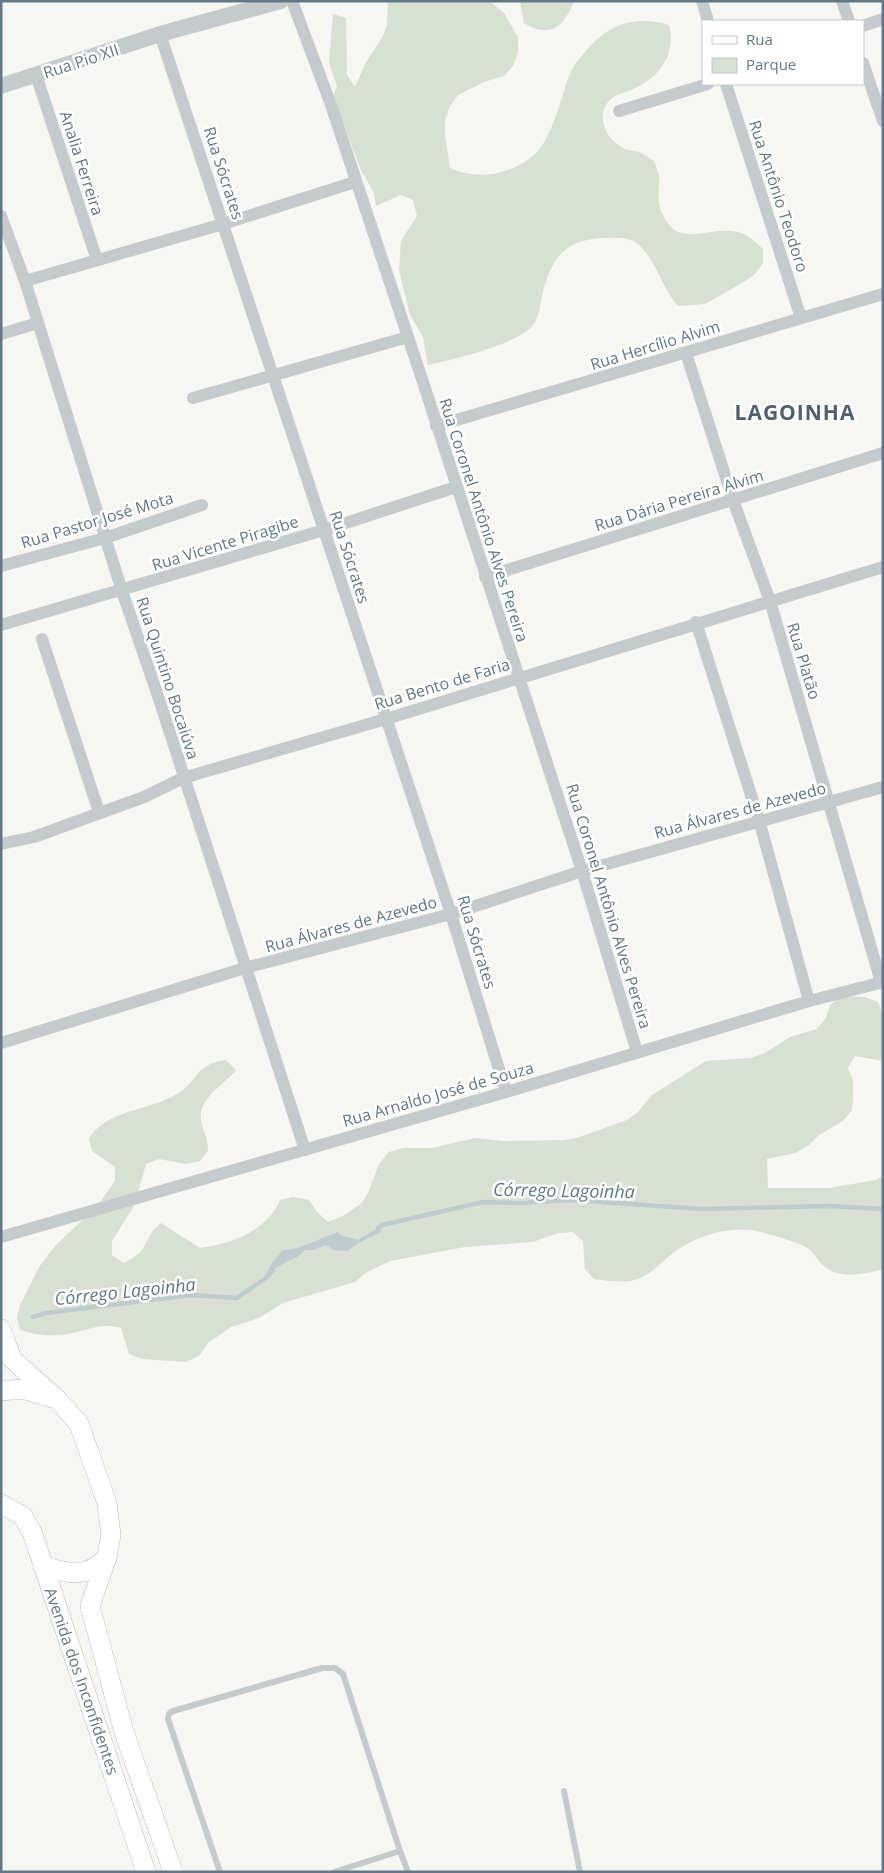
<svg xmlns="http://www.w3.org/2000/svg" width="884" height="1873" font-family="'Open Sans',sans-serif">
	<rect width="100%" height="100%" fill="#f6f6f2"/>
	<g fill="#d8dfd3">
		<path d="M388,1H489L504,13L518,37V52L513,66L504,76L484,82L458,95L450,106L445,121V135L450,168C465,175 482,176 498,173C511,170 526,163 535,154C553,137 561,96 570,74C573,66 580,58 585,52C608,24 635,15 669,25C676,55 660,77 633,89C627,92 620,93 615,96C596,108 601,132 617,144C627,152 630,149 641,153C646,155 650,159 654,161C656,166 658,171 659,176C660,188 656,199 661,211C678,252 707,225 738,232C749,235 755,242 763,249V263L755,274L744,282L705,304L678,306C662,289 657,262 640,246C629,236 617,238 604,238C564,239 550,260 542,296C540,305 539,317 533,325C519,344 452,360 428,365L423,337L410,315L399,270L401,241L417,216L413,200L401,195L376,206L374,193L361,170L333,97L337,86L329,63L333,14L346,18L347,75L355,87L366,62L382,38L387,25Z"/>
		<path d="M520,1H574C564,27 550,39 524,23Z"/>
		<path d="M841,996L865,997L878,1002L883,1017V1061L855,1056L848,1068L853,1081V1095L852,1110L843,1121L819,1135L809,1145L795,1153L767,1159L768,1188H829L876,1180L883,1176V1269C866,1274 839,1280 824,1266C817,1261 815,1252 806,1247C800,1243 760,1231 752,1230C724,1227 694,1237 673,1253C661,1262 650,1276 635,1280C622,1283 607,1281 594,1279L585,1269L583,1241L573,1232L558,1233L533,1242L465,1247L390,1261L365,1273L355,1282L283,1303L259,1318L231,1327L208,1343L199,1356L186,1362L142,1359L129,1354L121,1328C97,1322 89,1331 67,1334C52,1337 34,1335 20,1330L17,1318L20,1305L39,1267L56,1245L97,1206L115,1181V1167L92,1151L89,1138C110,1108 147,1112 177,1094C199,1081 194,1064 226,1060L236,1070C224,1085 198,1098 201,1120C203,1132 208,1137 208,1151L200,1161L186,1164L159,1159L146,1164L134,1206L112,1241V1255L124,1263C152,1250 141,1239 161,1223L200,1248C231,1244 267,1231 280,1200L293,1197L309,1200L317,1212L328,1222L343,1216L362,1203L369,1191L379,1164L389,1152L403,1148H433L475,1138L504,1141L564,1140L577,1138L627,1120L638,1112L652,1095L706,1061L751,1058L765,1053L790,1037L817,1029L826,1018L830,1005Z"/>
	</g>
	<path fill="#beccd0" d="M382,1225L380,1233C371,1237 354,1244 348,1251L334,1250L326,1245L313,1250H305L297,1257L275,1268L274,1273L264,1280L270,1266L283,1250L298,1248L338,1232L340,1235L358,1240Z"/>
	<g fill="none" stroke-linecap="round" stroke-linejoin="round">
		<g stroke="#beccd0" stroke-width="4.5">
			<polyline points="378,1228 382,1225 483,1202 522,1203 573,1200 702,1209 830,1206 883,1209"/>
			<polyline points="33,1317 46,1313 191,1295 237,1298 266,1278 272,1271"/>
		</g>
		<defs>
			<g id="secondary">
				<polyline points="1,1329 12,1359 58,1400 79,1424 107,1503 111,1535 107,1557 90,1606 124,1732 173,1872"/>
				<polyline points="1,1391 22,1389 52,1398"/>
				<polyline points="1,1504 23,1516 32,1532 146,1872"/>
				<path d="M43,1566C70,1574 86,1579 107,1557"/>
			</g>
		</defs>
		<use href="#secondary" stroke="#b7bdc1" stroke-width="20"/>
		<g stroke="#c5cacd" stroke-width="6">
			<polyline points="564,1791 580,1872"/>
			<polyline points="400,1851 408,1872"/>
			<polyline points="220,1872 168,1719 169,1714 173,1711 322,1668 335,1668 343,1674 400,1851 334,1872"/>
		</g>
		<g stroke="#c5cacd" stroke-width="12">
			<polyline points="292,1 331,105 422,379 582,871 637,1052"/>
			<polyline points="702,1 708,21"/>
			<polyline points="842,1 849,21"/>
			<polyline points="863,26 883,19"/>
			<polyline points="160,34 451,914 506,1092"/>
			<polyline points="863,63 883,121"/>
			<polyline points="36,75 97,260"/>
			<polyline points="726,84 801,318"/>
			<polyline points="619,111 708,84"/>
			<polyline points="1,216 25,281 122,591 157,693 305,1150"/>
			<polyline points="25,281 223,224 355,182"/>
			<polyline points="1,334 38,323"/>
			<polyline points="686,353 733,500 770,601 881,982"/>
			<polyline points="193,398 408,337"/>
			<polyline points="436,426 883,294"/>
			<polyline points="1,566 105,538 202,505"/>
			<polyline points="485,577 883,453"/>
			<polyline points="696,622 759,820 809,1001"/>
			<polyline points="1,625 324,530 456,487"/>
			<polyline points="42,639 99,812"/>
			<polyline points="1,844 34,837 144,797 183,778 386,719 883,567"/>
			<polyline points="1,1043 245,968 451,914 582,871 883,787"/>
			<polyline points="1,1237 506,1092 809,1001 883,982"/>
		</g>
		<polyline stroke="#c5cacd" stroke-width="16" points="1,86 160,34 281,1"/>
		<use href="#secondary" stroke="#fff" stroke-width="19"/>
	</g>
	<g text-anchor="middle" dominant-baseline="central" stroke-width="5" stroke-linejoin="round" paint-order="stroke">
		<g font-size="16" fill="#627887" stroke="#fff">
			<text transform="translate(81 61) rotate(-18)">Rua Pio XII</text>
			<text transform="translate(82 163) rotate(72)">Analia Ferreira</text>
			<text transform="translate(224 173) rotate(72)">Rua Sócrates</text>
			<text transform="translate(779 196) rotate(72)">Rua Antônio Teodoro</text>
			<text transform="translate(655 345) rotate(-17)">Rua Hercílio Alvim</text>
			<text transform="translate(679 500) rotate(-17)">Rua Dária Pereira Alvim</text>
			<text transform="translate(97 520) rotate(-17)">Rua Pastor José Mota</text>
			<text transform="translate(484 520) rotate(72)">Rua Coronel Antônio Alves Pereira</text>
			<text transform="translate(225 543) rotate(-17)">Rua Vicente Piragibe</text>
			<text transform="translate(350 557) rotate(72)">Rua Sócrates</text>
			<text transform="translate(804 661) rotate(73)">Rua Platão</text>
			<text transform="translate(168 678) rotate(72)">Rua Quintino Bocaiúva</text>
			<text transform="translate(442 684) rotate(-17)">Rua Bento de Faria</text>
			<text transform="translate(740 810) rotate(-15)">Rua Álvares de Azevedo</text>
			<text transform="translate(609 906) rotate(73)">Rua Coronel Antônio Alves Pereira</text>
			<text transform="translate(351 924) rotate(-15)">Rua Álvares de Azevedo</text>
			<text transform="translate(477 942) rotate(73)">Rua Sócrates</text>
			<text transform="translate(438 1094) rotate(-16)">Rua Arnaldo José de Souza</text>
			<text transform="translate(82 1681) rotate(71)">Avenida dos Inconfidentes</text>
		</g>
		<g font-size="18" font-style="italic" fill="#5e7b83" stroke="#fff">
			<text transform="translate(564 1190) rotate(1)">Córrego Lagoinha</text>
			<text transform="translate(125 1291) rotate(-6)">Córrego Lagoinha</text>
		</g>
		<g font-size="21" font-weight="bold" letter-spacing="1" fill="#51616b" stroke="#fff">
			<text x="795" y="412">LAGOINHA</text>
		</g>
	</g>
	<rect width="884" height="1873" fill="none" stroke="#627887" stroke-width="5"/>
	<rect x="702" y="20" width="162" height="65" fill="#ffffff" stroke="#c0c9cf"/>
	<rect x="712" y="36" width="25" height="8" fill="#ffffff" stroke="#c0c9cf"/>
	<text x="746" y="45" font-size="15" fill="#627887">Rua</text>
	<rect x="712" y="58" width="25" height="15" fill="#d8dfd3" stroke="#c0c9cf"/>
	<text x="746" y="70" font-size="15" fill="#627887">Parque</text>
</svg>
